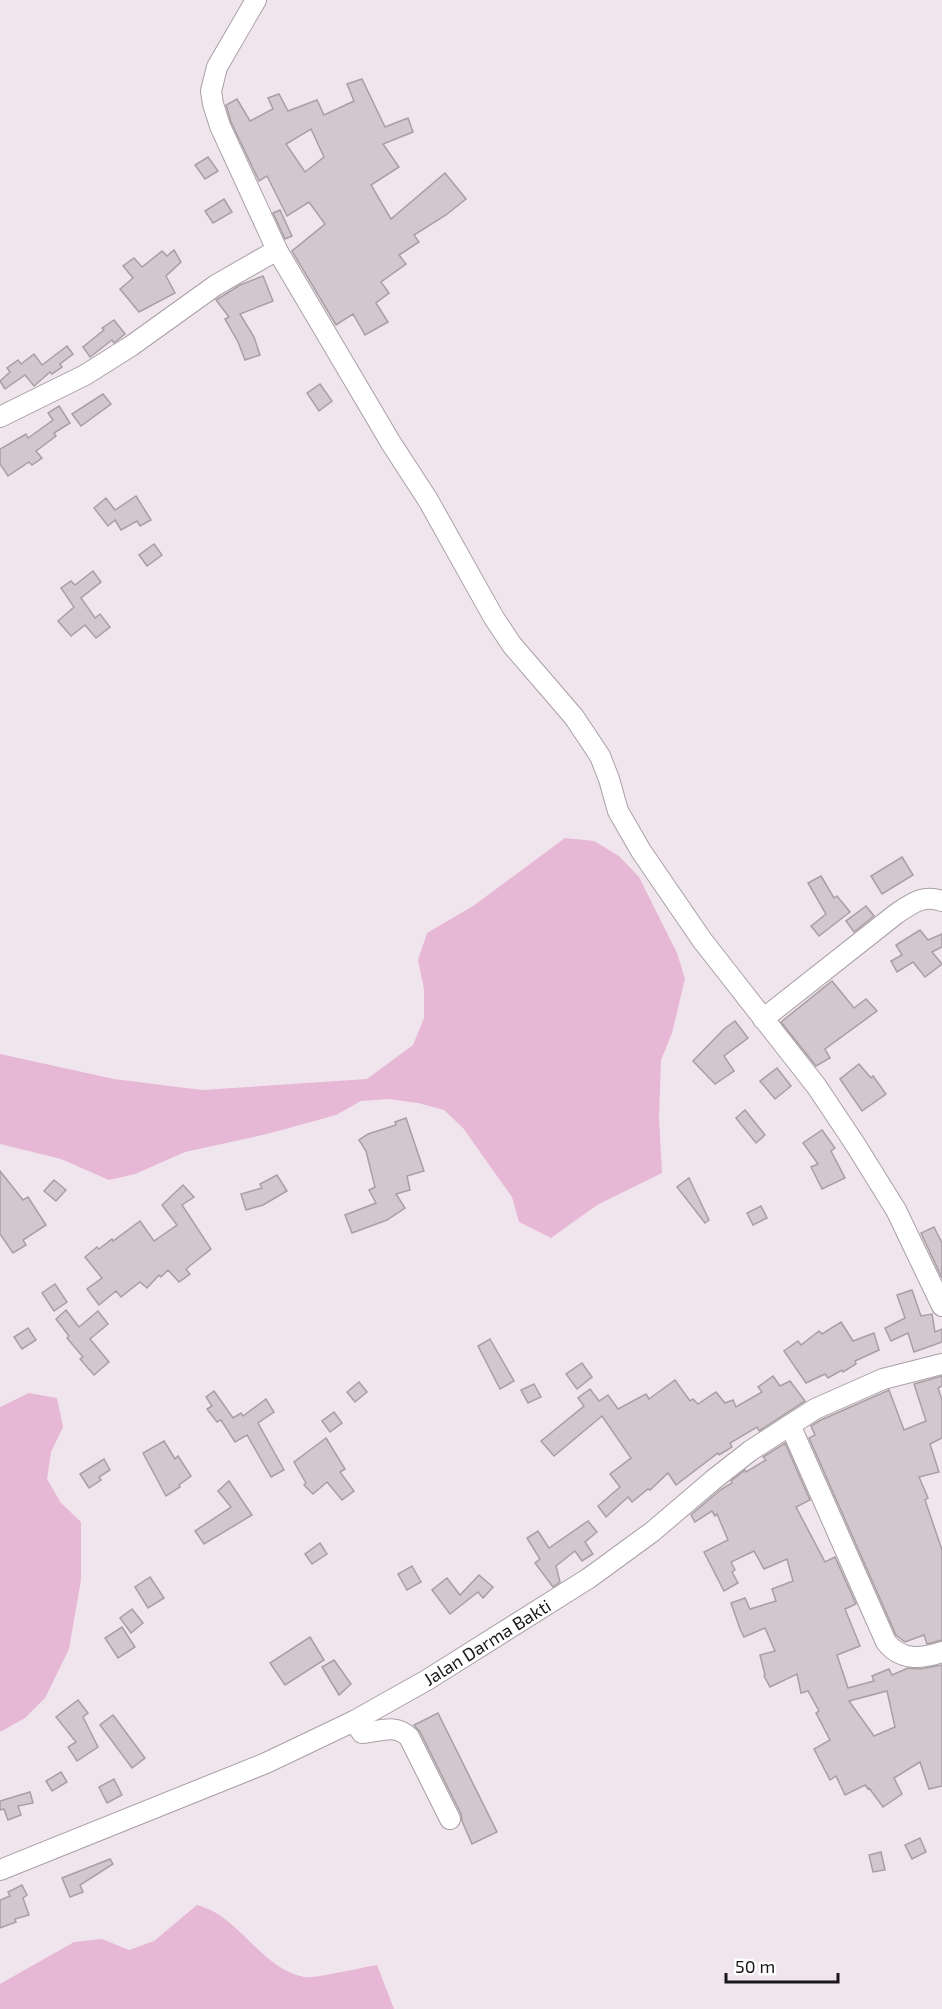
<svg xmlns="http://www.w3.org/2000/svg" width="942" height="2009" font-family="'Exo 2',sans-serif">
	<rect width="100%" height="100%" fill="#f0e5ec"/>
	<g fill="#e7b7d6">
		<polygon points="565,838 594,841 619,856 639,877 677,953 685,979 672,1033 661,1060 659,1118 662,1173 597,1205 551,1238 519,1222 512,1197 463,1128 444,1110 418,1103 388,1099 361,1101 336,1115 267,1134 185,1152 135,1174 109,1180 61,1159 0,1144 0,1054 114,1079 202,1090 367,1079 413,1045 424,1018 424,989 418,960 427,933 473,906"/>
		<polygon points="29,1393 57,1398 63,1427 51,1452 47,1479 61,1503 81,1522 81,1580 69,1649 45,1698 25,1718 0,1732 0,1407"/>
		<path d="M197,1905C240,1916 260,1968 304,1977C315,1979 363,1967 377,1965L394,2009H0V1984L74,1942L102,1939L129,1950L154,1941Z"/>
	</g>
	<g fill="#d1c7cd" stroke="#a89ea4" stroke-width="1.5" fill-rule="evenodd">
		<path d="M362,79L385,127L408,118L413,132L383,144L399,167L371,185L391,219L445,173L466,199L446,215L414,235L419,242L399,255L406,264L381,282L389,293L376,303L388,322L365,335L353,314L336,325L292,251L325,224L309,202L287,216L267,176L259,181L231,122L226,105L237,99L250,121L273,109L268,98L279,94L288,111L317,100L324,115L354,101L347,84ZM311,129L324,157L305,172L286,144Z"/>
		<polygon points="208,157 218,171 205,179 195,165"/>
		<polygon points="224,199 232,212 213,223 205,211"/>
		<polygon points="280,210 292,236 285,239 273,213"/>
		<polygon points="174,250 181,262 166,276 175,293 139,312 120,289 133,278 123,266 134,258 142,267 162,251 167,256"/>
		<polygon points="263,276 273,301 240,314 254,337 260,355 245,360 238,342 225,319 229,317 216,300 240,285"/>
		<polygon points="114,320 125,334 114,343 112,340 90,357 83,347 104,330 102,328"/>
		<polygon points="67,346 73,354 60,364 62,367 52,374 50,372 34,386 25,375 5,389 0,381 10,372 7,368 18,360 21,364 34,354 42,365"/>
		<polygon points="320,384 332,401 319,411 307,393"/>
		<polygon points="103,394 111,404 81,426 72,414"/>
		<polygon points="59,406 70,423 54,433 56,436 36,451 42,458 32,465 29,462 8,476 0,464 0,449 26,434 28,438 53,420 48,413"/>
		<polygon points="136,496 151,520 140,526 137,521 121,530 115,520 108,526 94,508 106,498 115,510"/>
		<polygon points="154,544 162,555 147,566 139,555"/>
		<polygon points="93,571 101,582 81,598 95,618 100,614 110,627 96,638 85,625 71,636 58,621 74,607 61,588 71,581 75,585"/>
		<polygon points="902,857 913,875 882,894 871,876"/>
		<polygon points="821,876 834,898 837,896 850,912 819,936 811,926 826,914 808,883"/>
		<polygon points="866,906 874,916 854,932 846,921"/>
		<polygon points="920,930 928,940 942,934 942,947 932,952 942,964 925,977 913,962 897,972 891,961 902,955 896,945"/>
		<polygon points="832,981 854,1008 866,999 877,1011 825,1049 830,1058 816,1066 781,1022"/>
		<polygon points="735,1021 748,1038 724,1056 734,1071 715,1084 693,1061 724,1029"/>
		<polygon points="859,1064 871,1078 873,1076 886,1094 862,1111 840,1079"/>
		<polygon points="777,1068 791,1086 775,1099 760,1081"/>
		<polygon points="745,1110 765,1135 756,1143 736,1118"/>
		<polygon points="406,1118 424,1171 407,1176 410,1190 396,1194 405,1208 387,1220 352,1233 345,1215 376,1203 369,1190 375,1187 366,1151 359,1140 368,1134 396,1125 395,1122"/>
		<polygon points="822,1130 835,1148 831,1151 845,1178 822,1189 811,1167 818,1164 803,1143"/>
		<polygon points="0,1171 23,1200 28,1197 46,1225 23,1240 26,1245 13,1253 0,1234"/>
		<polygon points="277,1175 287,1191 263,1205 246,1210 241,1194 262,1188 260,1184"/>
		<polygon points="689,1178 709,1220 705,1223 677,1187"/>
		<polygon points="54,1180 66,1190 56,1201 44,1191"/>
		<polygon points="183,1185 194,1197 182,1205 211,1249 186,1269 190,1274 179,1282 168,1270 161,1277 159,1275 147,1288 140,1282 121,1297 116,1291 99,1305 87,1289 102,1278 85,1257 97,1247 99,1249 112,1239 113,1241 140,1221 154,1241 177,1225 162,1205"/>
		<polygon points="761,1206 767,1218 753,1225 747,1213"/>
		<polygon points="934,1227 942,1243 942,1278 921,1233"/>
		<polygon points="55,1284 67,1302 54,1311 42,1293"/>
		<polygon points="912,1290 921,1316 932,1314 935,1332 942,1329 942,1342 914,1352 908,1333 891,1341 885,1328 905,1318 897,1295"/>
		<polygon points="66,1310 79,1327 98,1311 108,1324 90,1339 109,1362 94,1375 80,1359 83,1357 67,1338 69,1336 56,1319"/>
		<polygon points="841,1322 853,1341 874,1333 879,1350 855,1361 856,1364 843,1372 842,1370 828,1378 825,1374 806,1383 784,1351 798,1341 801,1345 819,1331 822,1334"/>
		<polygon points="28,1328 36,1340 22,1349 14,1337"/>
		<polygon points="490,1339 514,1381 500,1389 478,1346"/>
		<polygon points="582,1363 592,1377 577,1389 566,1374"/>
		<polygon points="773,1376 780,1386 790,1381 805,1401 759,1431 757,1427 730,1443 732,1447 719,1455 718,1453 676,1485 668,1473 650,1490 648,1489 632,1502 628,1497 606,1517 598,1506 620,1487 610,1474 631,1458 602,1416 554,1456 541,1441 584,1406 578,1398 590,1389 599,1401 608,1395 618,1409 646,1394 649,1399 675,1380 690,1401 693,1399 698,1404 716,1392 725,1403 733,1400 736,1407 762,1392 758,1387"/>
		<polygon points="942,1376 942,1386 938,1388 942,1400 942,1438 930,1444 939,1472 919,1477 928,1498 925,1500 942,1550 942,1640 927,1644 924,1635 905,1642 896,1635 809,1438 815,1435 811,1426 821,1420 889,1390 904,1430 926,1421 914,1384"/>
		<polygon points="359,1382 367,1392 355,1402 347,1392"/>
		<polygon points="534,1384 541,1397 528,1403 521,1390"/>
		<polygon points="214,1391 233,1418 241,1413 243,1416 266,1399 274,1412 258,1423 284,1470 271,1477 247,1435 235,1442 221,1420 217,1422 207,1409 212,1406 206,1397"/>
		<polygon points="334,1412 342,1423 330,1432 322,1421"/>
		<polygon points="326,1438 345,1469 340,1472 354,1491 342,1500 327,1482 313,1494 304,1485 306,1483 294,1462"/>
		<polygon points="164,1441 175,1459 178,1456 191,1476 179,1485 180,1487 166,1496 143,1453"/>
		<path d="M785,1443L810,1500L796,1507L825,1562L835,1557L856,1604L845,1609L860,1646L837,1655L848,1688L874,1681L872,1676L889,1669L892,1675L908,1668L920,1669L942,1665V1786L929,1789L920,1762L894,1778L902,1794L883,1807L869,1788L868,1789L865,1785L845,1795L836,1776L830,1780L814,1749L830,1740L816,1713L819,1711L808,1691L801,1693L797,1674L770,1687L764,1676L765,1675L760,1655L775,1651L765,1628L744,1637L740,1629L731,1603L745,1598L750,1609L776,1601L772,1589L793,1581L787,1559L764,1569L754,1551L731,1562L735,1570L732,1572L738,1583L724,1591L704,1552L728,1540L717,1514L715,1516L712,1511L695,1522L691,1515L720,1490L732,1483L731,1481L745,1470L746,1472L766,1460L763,1457ZM887,1691L895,1727L874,1736L849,1701Z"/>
		<polygon points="104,1459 110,1470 99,1477 101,1480 89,1488 80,1474"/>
		<polygon points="229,1481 252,1515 204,1544 195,1531 231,1507 218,1491"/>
		<polygon points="588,1521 597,1532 585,1542 593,1554 582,1561 575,1551 556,1566 560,1582 553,1587 535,1563 540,1559 527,1538 538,1531 549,1548"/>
		<polygon points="320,1543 327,1554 312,1564 305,1554"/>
		<polygon points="412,1566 421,1582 407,1590 398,1574"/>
		<polygon points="479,1575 493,1587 483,1598 478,1592 450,1614 432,1590 447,1578 460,1595"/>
		<polygon points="150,1577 164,1598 148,1608 135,1587"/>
		<polygon points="132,1609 143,1623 131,1633 120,1618"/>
		<polygon points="122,1627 135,1647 118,1658 105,1638"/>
		<polygon points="310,1637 324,1660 285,1685 270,1663"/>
		<polygon points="334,1660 351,1684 339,1695 322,1667"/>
		<polygon points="78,1700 88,1713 83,1717 98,1747 77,1761 68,1747 76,1742 56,1717"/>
		<polygon points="438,1713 497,1832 472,1844 462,1821 461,1814 420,1732 414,1725"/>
		<polygon points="113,1715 145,1758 132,1768 100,1725"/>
		<polygon points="61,1772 67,1782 52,1791 46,1781"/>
		<polygon points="114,1779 122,1795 107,1803 99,1787"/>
		<polygon points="30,1792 33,1803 18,1806 21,1815 8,1820 4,1809 0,1810 0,1801"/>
		<polygon points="920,1838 926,1852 912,1859 905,1845"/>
		<polygon points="881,1852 885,1870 873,1872 869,1855"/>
		<polygon points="110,1859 113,1864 80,1885 83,1892 70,1897 62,1878"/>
		<polygon points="22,1885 27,1895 23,1898 29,1915 15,1919 16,1922 0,1928 0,1900 10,1896 8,1892"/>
	</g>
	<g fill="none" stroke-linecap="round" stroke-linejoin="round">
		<defs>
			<g id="minor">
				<polyline points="256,0 217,67 211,91 213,104 220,126 277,250 391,443 428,500 494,618 512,645 574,717 600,756 609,779 618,811 641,851 702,940 817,1087 855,1144 896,1210 942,1306"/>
				<polyline points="0,417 85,375 131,346 216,285 277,250"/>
				<path d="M763,1019L896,914C911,904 923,894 942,901"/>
				<path d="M790,1425L886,1642C901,1661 921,1659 942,1652"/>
				<path d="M354,1721L362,1733C380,1732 394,1723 409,1737L450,1819"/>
				<polyline points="0,1870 266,1763 354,1721 427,1680 589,1578 652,1532 713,1480 750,1451 815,1409 883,1379 942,1364"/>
			</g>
		</defs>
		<use href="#minor" stroke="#a99fa5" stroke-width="22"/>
		<use href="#minor" stroke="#fff" stroke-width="20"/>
	</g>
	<g text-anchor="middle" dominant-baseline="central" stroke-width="4.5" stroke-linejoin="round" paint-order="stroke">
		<g font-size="18" fill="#1b171a" stroke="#fff">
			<text transform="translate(487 1642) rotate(-32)">Jalan Darma Bakti</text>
		</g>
	</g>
	<path d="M726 1973v9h112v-9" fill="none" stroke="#1b171a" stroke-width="3"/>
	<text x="735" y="1973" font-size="18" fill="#1b171a" stroke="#ffffff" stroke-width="4.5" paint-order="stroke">50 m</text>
</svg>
